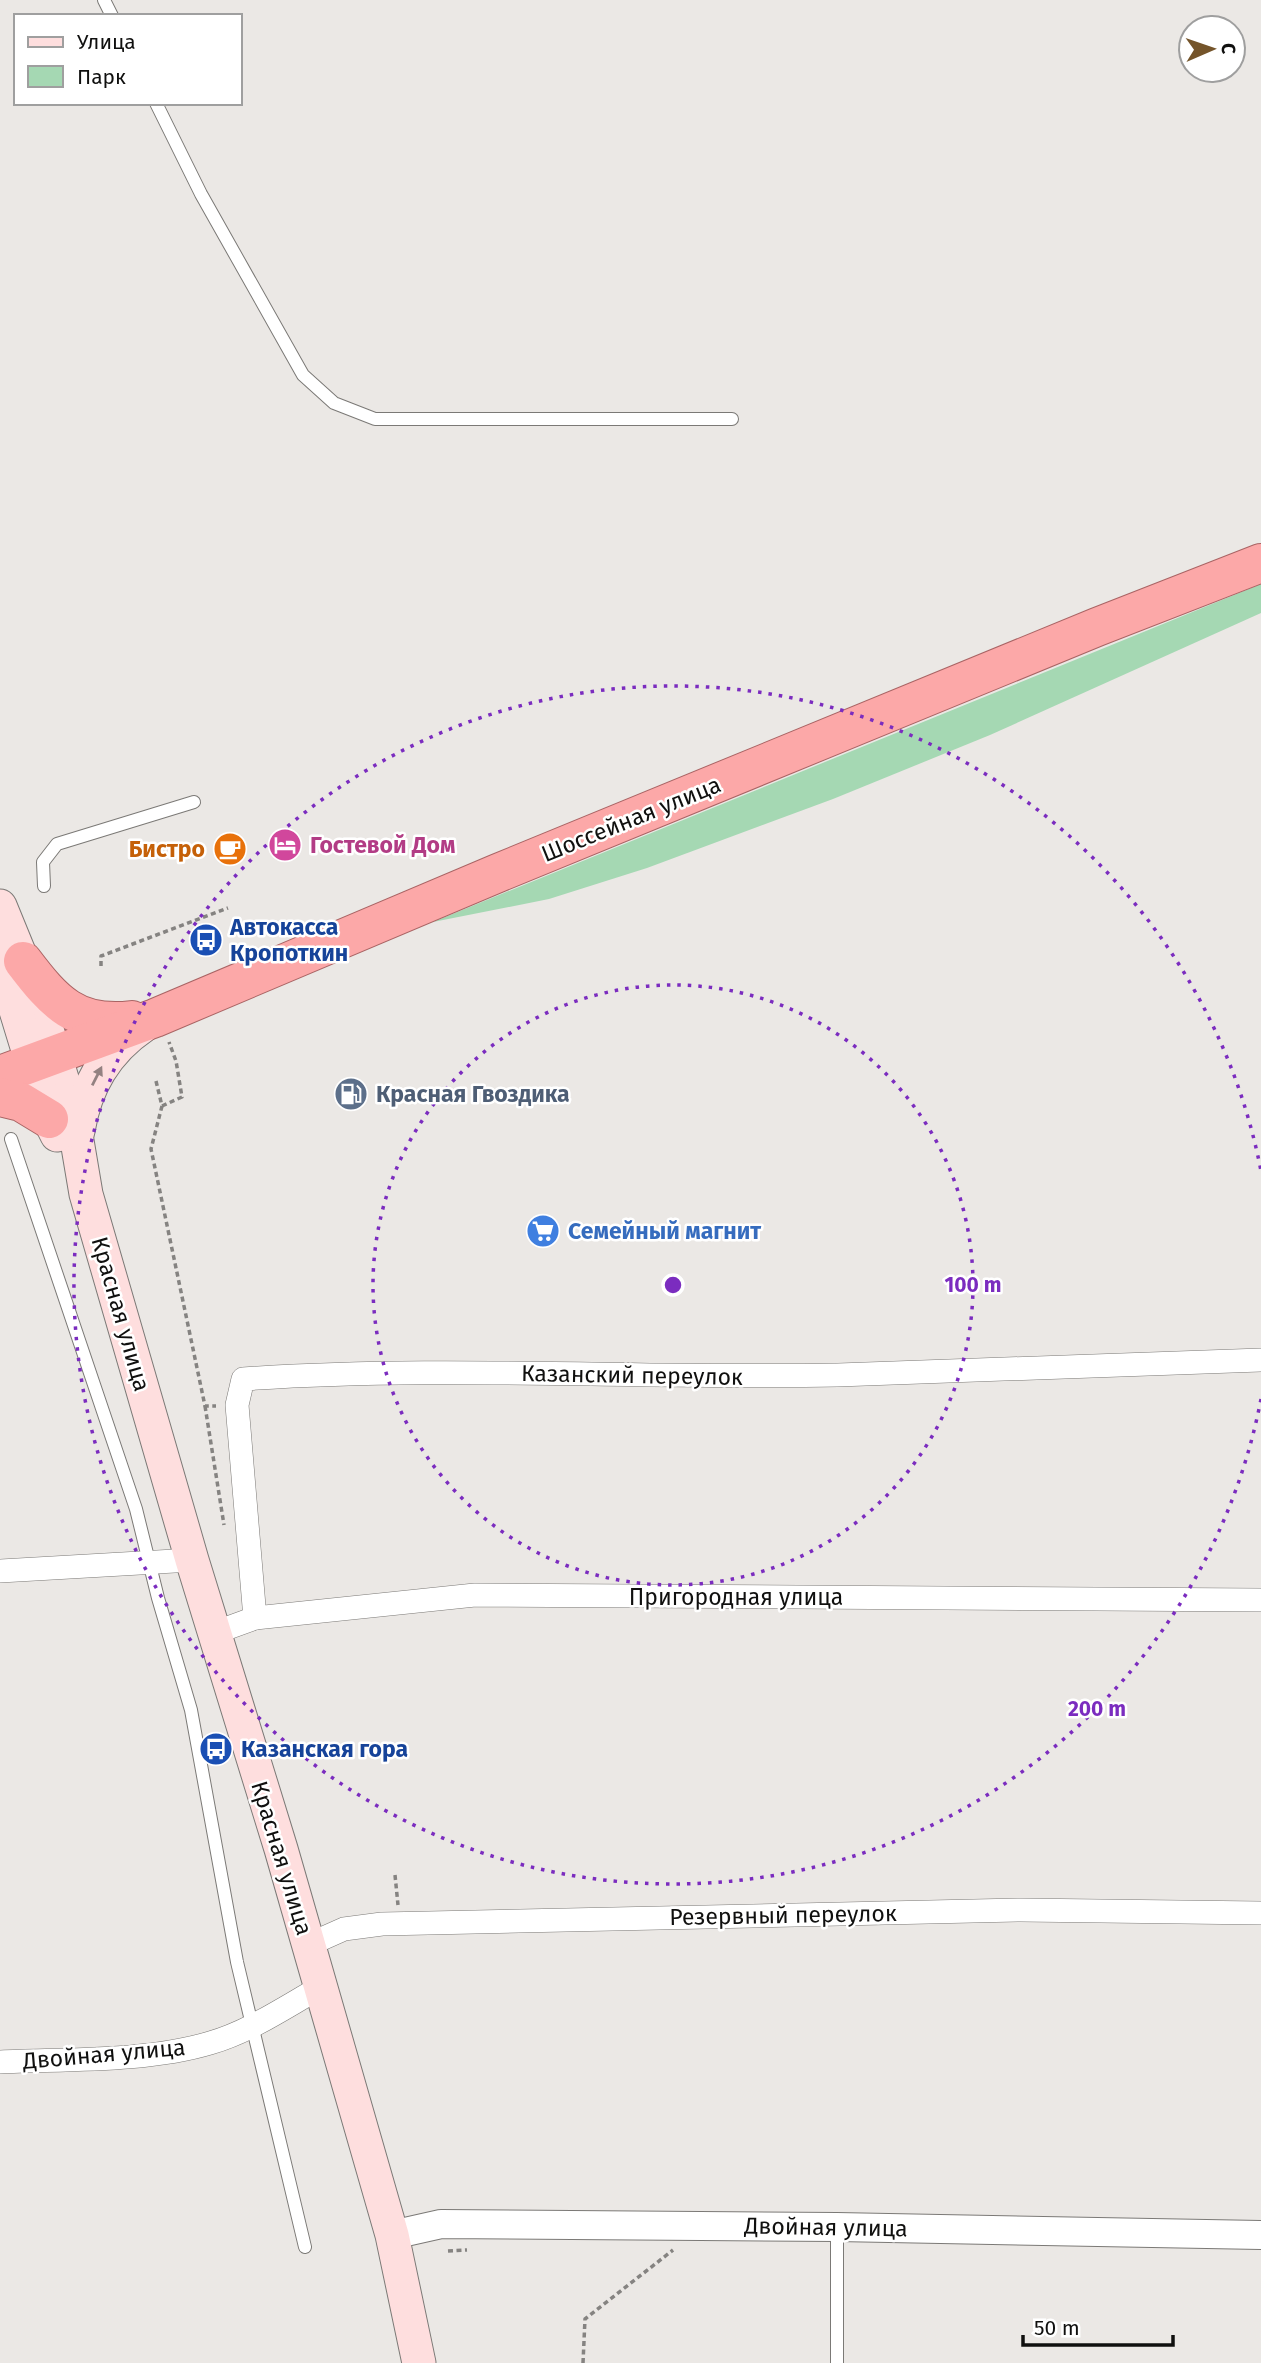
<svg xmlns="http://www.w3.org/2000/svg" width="1261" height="2363" font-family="'Fira Sans',sans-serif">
	<rect width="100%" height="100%" fill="#ebe8e5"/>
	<polygon fill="#a5d8b3" points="1261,584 1261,613 990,735 833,799 647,868 549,899 433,922"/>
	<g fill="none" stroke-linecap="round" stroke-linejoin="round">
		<defs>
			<g id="service">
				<polyline points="104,0 112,16"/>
				<polyline points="156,103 201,194 303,375 334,403 375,419 732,419"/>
				<polyline points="44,886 43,862 57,844 194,802"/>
				<polyline points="11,1139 136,1509 158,1598 191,1710 237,1962 305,2247"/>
				<polyline points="837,2363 837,2227"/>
			</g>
			<g id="minor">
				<polyline points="0,1571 192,1560"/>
				<path d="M255,1618L237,1405L243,1379C441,1365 640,1379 838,1375L1261,1360"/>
				<polyline points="214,1633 255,1618 475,1595 1261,1600"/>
				<polyline points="308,1945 344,1929 382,1924 1021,1910 1261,1913"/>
				<path d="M0,2062C66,2059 147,2062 210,2043C249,2032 285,2007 321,1987"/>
			</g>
			<polyline id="tertiary" points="392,2235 441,2224 837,2227 1261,2235"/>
			<g id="secondary">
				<polyline points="0,906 36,994 72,1111 86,1194 192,1560 281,1849 392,2235 419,2363"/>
				<polyline points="5,952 13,1001 49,1119 57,1135"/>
				<path d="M78,1131C85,1087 106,1051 143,1026"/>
			</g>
			<g id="trunk">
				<path d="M23,961C54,1002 76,1027 132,1020"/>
				<polyline points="0,1075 155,1018 498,873 1097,627 1261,563"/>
				<polyline points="0,1097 21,1102 49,1119"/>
			</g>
		</defs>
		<use href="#service" stroke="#7b7976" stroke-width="14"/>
		<use href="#minor" stroke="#7b7976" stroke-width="24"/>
		<use href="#tertiary" stroke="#7b7976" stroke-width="30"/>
		<use href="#secondary" stroke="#7b7976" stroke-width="35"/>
		<use href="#trunk" stroke="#a96464" stroke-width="40"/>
		<g stroke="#858381" stroke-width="3.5" stroke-dasharray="5 3.5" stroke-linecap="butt">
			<polyline points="101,966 101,956 228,908"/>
			<polyline points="156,1081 162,1106 151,1149 205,1406 216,1406"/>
			<polyline points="162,1106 182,1097 176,1061 169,1042"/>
			<polyline points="205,1406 224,1525"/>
			<polyline points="395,1875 398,1905"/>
			<polyline points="448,2251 467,2250"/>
			<polyline points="583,2363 585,2319 673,2250"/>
		</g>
		<use href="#service" stroke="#fff" stroke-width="12"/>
		<use href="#minor" stroke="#fff" stroke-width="23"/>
		<use href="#tertiary" stroke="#fff" stroke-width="28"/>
		<use href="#secondary" stroke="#fedede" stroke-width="33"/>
		<use href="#trunk" stroke="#fca8a8" stroke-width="38"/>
	</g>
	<defs><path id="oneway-solid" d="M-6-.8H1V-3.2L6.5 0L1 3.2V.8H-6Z" transform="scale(1.75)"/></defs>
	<use fill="#938181" href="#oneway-solid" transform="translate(97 1076) rotate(-63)"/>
	<g fill="none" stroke="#7b2cbf" stroke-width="3.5" stroke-dasharray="3.5 7">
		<circle cx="673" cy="1285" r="300"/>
		<path d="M1261 1399A599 599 0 1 1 1261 1171"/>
	</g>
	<defs>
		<symbol id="hotel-disc" viewBox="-11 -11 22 22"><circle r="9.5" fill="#d1479c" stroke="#fff"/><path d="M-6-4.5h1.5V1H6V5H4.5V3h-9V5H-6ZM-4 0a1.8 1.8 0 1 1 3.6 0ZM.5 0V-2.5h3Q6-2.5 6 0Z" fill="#fff"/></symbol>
		<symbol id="cafe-disc" viewBox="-11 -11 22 22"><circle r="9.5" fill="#e8710a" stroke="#fff"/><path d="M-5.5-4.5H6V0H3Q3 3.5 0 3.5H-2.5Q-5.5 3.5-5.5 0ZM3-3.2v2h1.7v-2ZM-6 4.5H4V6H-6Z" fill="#fff"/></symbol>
		<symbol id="bus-disc" viewBox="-11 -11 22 22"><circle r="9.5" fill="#1a4fb4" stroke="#fff"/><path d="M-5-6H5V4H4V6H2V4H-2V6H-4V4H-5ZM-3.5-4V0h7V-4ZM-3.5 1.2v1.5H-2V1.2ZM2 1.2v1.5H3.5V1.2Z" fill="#fff"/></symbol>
		<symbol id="fuel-disc" viewBox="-11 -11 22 22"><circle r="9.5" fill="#5c6f8a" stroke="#fff"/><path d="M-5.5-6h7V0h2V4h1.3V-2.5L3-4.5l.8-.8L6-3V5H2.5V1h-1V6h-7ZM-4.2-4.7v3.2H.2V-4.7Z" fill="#fff"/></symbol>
		<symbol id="supermarket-disc" viewBox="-11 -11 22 22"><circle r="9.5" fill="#3f7fe0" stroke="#fff"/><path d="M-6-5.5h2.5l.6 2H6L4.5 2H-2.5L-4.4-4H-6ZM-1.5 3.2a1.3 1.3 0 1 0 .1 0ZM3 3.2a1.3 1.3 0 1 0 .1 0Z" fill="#fff"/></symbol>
	</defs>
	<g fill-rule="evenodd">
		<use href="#hotel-disc" x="266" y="826" width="38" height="38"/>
		<use href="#cafe-disc" x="211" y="830" width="38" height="38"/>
		<use href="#bus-disc" x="187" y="921" width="38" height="38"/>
		<use href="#fuel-disc" x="332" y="1075" width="38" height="38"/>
		<use href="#supermarket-disc" x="524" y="1212" width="38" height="38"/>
		<use href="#bus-disc" x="197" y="1730" width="38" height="38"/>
	</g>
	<g text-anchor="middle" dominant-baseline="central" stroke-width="5" stroke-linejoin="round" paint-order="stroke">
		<g font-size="23" fill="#10100f" stroke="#fff">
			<text transform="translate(631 819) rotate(-22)">Шоссейная улица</text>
			<text transform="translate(121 1314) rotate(74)">Красная улица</text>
			<text transform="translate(632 1375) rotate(1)">Казанский переулок</text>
			<text x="736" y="1597">Пригородная улица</text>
			<text transform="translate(282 1858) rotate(73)">Красная улица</text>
			<text transform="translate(783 1915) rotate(-1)">Резервный переулок</text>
			<text transform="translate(104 2054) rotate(-5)">Двойная улица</text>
			<text transform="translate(826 2227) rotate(1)">Двойная улица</text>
		</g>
		<g font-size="23" font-weight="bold" fill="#b23c85" stroke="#fff" text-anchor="start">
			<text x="310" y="845">Гостевой Дом</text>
		</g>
		<g font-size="23" font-weight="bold" fill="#c56008" stroke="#fff" text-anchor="end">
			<text x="205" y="849">Бистро</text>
		</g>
		<g font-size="23" font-weight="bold" fill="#164399" stroke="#fff" text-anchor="start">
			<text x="230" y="927">Автокасса<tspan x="230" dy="26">Кропоткин</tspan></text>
			<text x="241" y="1749">Казанская гора</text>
		</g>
		<g font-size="23" font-weight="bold" fill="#4e5e75" stroke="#fff" text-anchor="start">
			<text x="376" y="1094">Красная Гвоздика</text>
		</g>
		<g font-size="23" font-weight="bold" fill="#366cbe" stroke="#fff" text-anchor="start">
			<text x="568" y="1231">Семейный магнит</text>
		</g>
	</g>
	<circle cx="673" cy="1285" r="10" fill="#7b2cbf" stroke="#fff" stroke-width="3.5"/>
	<g font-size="21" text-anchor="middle" font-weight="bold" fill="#7b2cbf" stroke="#fff" stroke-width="5" stroke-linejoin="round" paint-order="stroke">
		<text x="973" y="1292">100 m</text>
		<text x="1097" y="1716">200 m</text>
	</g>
	<rect x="14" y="14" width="228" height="91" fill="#ffffff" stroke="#9f9f9f" stroke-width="2"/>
	<rect x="28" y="37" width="35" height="10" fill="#fedede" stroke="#9f9f9f" stroke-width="2"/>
	<text x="77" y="49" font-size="21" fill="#10100f">Улица</text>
	<rect x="28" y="66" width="35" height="21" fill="#a5d8b3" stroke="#9f9f9f" stroke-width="2"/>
	<text x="77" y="84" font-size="21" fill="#10100f">Парк</text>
	<g transform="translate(1212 49) rotate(88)"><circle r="33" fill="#ffffff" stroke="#9f9f9f" stroke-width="2"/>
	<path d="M0-5L12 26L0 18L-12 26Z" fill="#74542a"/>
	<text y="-10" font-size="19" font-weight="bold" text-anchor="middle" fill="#10100f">С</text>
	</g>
	<path d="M1023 2335v10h150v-10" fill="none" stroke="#10100f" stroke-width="3.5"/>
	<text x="1034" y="2335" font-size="21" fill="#10100f" stroke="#ffffff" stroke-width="5" paint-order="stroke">50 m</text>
</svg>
